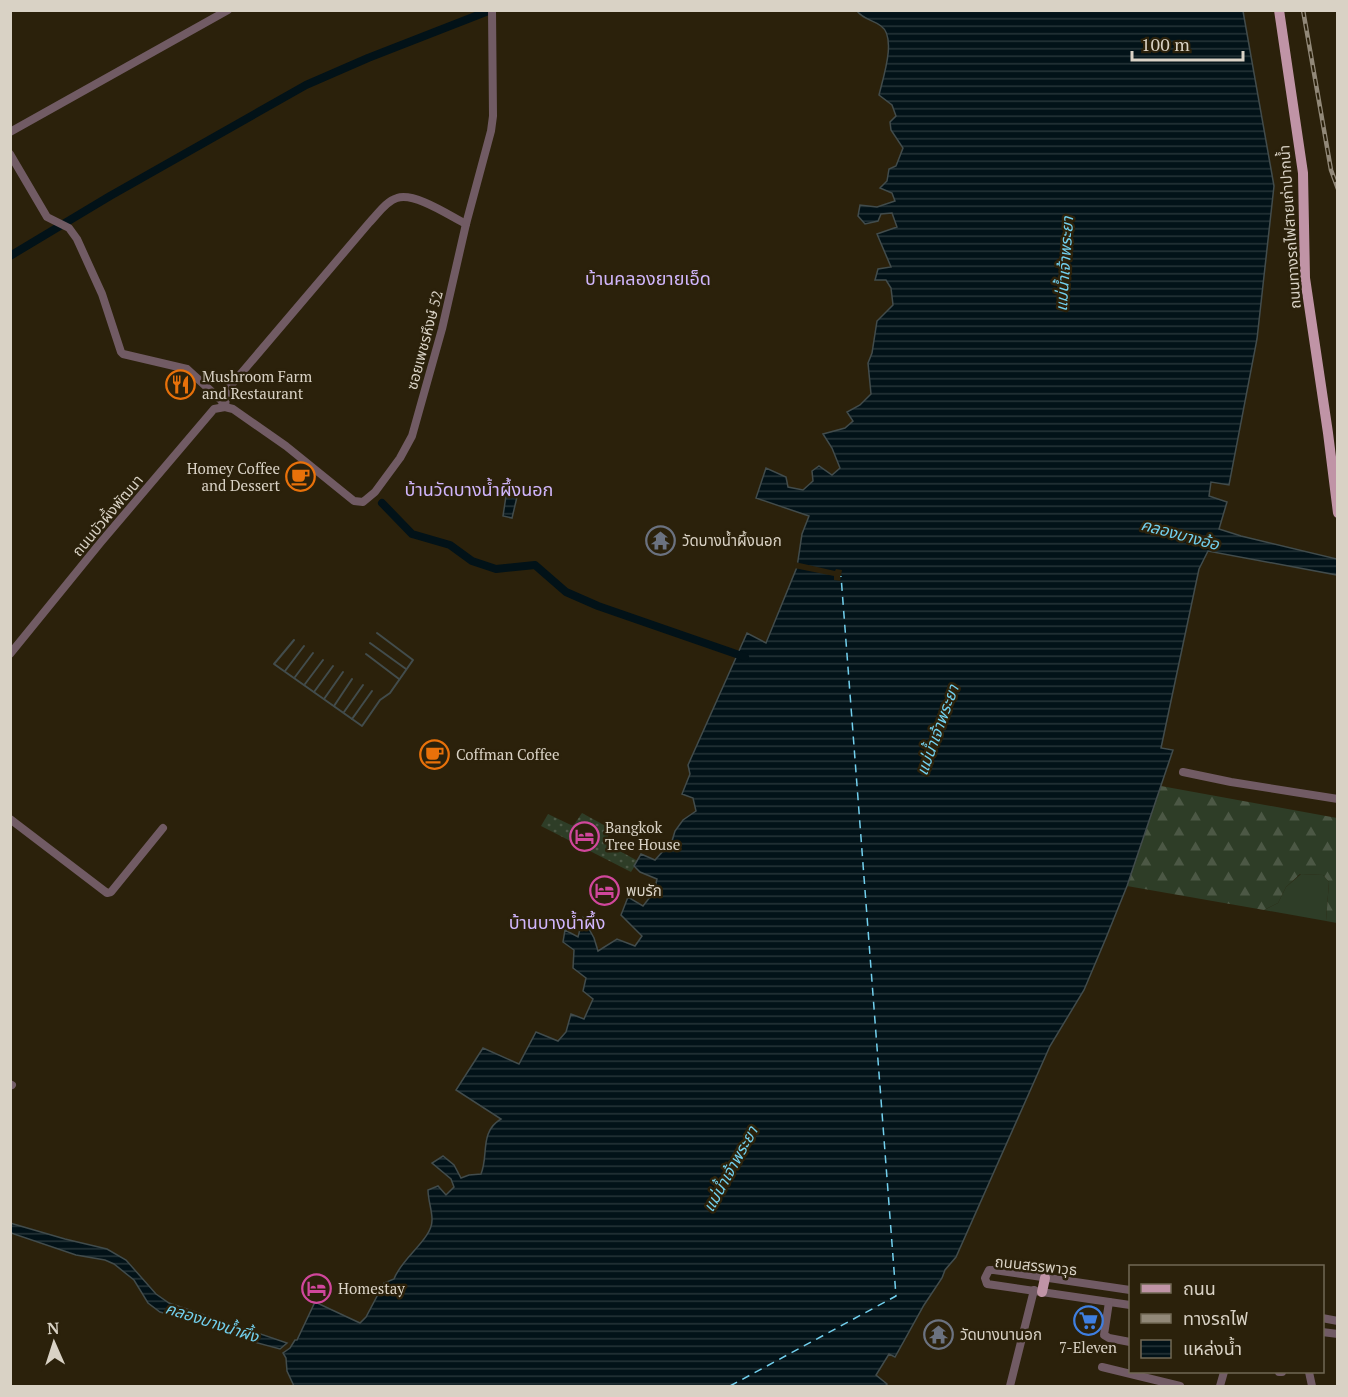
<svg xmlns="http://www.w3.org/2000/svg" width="1348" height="1397" font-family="'PT Serif','Noto Sans Thai',serif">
	<defs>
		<pattern id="forest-firs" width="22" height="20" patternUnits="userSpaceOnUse" patternTransform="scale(1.5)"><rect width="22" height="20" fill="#2e3d27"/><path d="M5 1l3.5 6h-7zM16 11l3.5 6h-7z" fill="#4c5845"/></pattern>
		<pattern id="park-dots" width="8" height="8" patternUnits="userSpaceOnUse" patternTransform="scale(1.5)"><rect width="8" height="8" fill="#2e3d27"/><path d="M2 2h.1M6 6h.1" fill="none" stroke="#4c5845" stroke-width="1.8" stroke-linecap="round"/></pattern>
		<pattern id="water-rules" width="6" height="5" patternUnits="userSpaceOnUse" patternTransform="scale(1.5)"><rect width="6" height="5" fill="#021218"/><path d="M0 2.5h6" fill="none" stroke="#263438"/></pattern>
	</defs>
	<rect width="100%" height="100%" fill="#2b210b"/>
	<polygon fill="#2e3d27" points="1301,874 1323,875 1329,882 1326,921 1264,910 1278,903 1286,887"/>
	<polygon fill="url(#forest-firs)" points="1161,786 1337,818 1337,923 1326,921 1329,882 1323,875 1300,874 1286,887 1278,903 1264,910 1127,886"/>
	<polygon fill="url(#park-dots)" points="582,813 611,829 605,843 638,861 631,872 541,826 548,814 573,826"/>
	<g fill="url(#water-rules)" stroke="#424c4c" stroke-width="1.5">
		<path d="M857,11H1243L1274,186L1257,339L1229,485L1211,482L1209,496L1227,502L1219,529L1241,536L1337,559V575L1208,551L1199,569L1161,748L1173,750L1127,886L1106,938L1084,990L1050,1046L956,1257L945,1270L942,1278L924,1305L895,1357L889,1354L876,1375L887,1384L885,1386H294L287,1371L286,1358L283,1353L290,1348L295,1340H297L315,1302L360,1323L366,1317L384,1283L394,1279C402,1257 433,1239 432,1219C432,1210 428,1200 428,1190L438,1186L446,1195L454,1187L451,1179L432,1163L443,1156L454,1165L461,1178L469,1175L481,1174C489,1155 479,1132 501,1119L456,1090L483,1048L519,1064L536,1032L558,1041L566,1032L571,1014L584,1019L593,999L583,991L586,978L573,968L574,950L563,942L565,930L578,937L583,918L594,938L598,951L617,939L635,946L642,936L621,915L628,897L643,906L654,892L657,879L640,872L634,866L641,854L655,860L672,841L675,831L683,820L696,811L693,798L682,794L690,774L688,765L747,633L766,643L797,567L802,534L809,516L756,498L766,468L786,477L788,487L803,490L813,481L812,471L819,466L832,475L840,468L832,448L823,434L845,428L853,421L847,412L860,405L871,394L868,363L872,353L877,321L893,305L891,288L886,280H875L878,269L891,267L877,234L897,227L892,213L881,214L878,221L865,224L858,216L860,205L877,207L895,201L892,193L880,188L887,181L889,169L896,166L903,148L891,130L890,122L896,116L892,105L879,95C883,78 897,37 881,26C872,19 864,20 857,11Z"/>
		<polygon points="506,496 517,497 512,518 503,516"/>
		<polygon points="10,1223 65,1239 107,1249 126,1260 156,1294 169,1303 287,1343 280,1349 247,1340 232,1331 160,1312 148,1303 134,1280 114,1264 105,1260 76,1255 11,1233"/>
	</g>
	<polygon fill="#2b210b" points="795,562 835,571 836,569 842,570 840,581 834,580 834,576 794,568"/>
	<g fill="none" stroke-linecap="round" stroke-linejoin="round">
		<g stroke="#424c4c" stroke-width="2">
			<polyline points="294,640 274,664 362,726 380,700 390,693 413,660 377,633"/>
			<polyline points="370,643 406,669"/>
			<polyline points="366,654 399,679"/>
			<polyline points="285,671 304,646"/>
			<polyline points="295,677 313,653"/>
			<polyline points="305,684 323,660"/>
			<polyline points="314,692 333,666"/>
			<polyline points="324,699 343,672"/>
			<polyline points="334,706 352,679"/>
			<polyline points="344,712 363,685"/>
			<polyline points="352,719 372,691"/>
		</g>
		<g stroke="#021218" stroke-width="8">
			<polyline points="10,256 110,196 306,85 368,58 491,10"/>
			<polyline points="382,503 412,534 450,545 472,561 496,569 535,565 566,592 598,606 745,657"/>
		</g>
		<polyline stroke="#72d0ee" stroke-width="1.5" stroke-dasharray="8 6" stroke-linecap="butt" points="730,1386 896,1296 841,576"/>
		<g stroke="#715b64" stroke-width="8">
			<polyline points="10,132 228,10"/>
			<polyline points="10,154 47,217 69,228 77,239 102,294 121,352 123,354 187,369 222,401 223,407"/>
			<path d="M225,406L227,390L369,223C377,215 386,201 397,198C415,192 450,216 466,224"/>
			<polyline points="10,654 101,542 214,409 225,407 233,409 286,446 354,501 363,502 375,492 400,458 412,436 442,329 466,224 491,131 493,116 492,10"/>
			<polyline points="1183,772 1231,782 1338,799"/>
			<polyline points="10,819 107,893 111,892 163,828"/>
			<polyline points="10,1084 12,1085"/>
			<polyline points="1130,1290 994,1270 989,1270 985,1278 987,1284 1130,1305"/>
			<polyline points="1109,1302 1104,1335 1109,1338 1130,1342"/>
			<polyline points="1322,1318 1338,1321"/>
			<polyline points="1322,1332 1338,1334"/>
			<polyline points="1102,1367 1180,1386"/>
			<polyline points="1279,1372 1282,1372"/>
			<polyline points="1309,1372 1312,1386"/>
			<polyline points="1010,1386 1034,1290"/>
			<polyline points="1220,1386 1224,1372"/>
		</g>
		<g stroke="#c094a6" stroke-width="10">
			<polyline points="1279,10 1303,173 1305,278 1328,433 1338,513"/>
			<polyline points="1042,1292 1045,1278"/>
		</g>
		<defs>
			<polyline id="rail" points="1303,10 1331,170 1338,189"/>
		</defs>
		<use href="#rail" stroke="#918878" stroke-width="4.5"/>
		<use href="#rail" stroke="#2b210b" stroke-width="2" stroke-dasharray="7" stroke-linecap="butt"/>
	</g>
	<defs>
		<symbol id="restaurant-ring" viewBox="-11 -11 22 22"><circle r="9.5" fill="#2b210b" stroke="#e8710a" stroke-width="1.5"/><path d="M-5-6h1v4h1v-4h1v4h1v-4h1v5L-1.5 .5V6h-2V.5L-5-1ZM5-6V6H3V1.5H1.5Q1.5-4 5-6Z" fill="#e8710a"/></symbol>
		<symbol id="cafe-ring" viewBox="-11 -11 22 22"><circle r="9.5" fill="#2b210b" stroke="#e8710a" stroke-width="1.5"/><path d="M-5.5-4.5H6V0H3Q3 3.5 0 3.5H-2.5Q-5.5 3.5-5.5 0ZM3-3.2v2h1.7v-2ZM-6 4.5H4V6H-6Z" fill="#e8710a"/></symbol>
		<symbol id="temple-ring" viewBox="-11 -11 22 22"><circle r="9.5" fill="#2b210b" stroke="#6b7280" stroke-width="1.5"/><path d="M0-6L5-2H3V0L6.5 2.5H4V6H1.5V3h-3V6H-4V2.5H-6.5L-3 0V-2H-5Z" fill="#6b7280"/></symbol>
		<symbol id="hotel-ring" viewBox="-11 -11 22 22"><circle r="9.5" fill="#2b210b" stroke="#d1479c" stroke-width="1.5"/><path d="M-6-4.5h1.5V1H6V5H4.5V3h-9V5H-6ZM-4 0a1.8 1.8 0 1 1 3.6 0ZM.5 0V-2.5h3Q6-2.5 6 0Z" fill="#d1479c"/></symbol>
		<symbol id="supermarket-ring" viewBox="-11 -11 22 22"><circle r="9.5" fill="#2b210b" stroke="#3f7fe0" stroke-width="1.5"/><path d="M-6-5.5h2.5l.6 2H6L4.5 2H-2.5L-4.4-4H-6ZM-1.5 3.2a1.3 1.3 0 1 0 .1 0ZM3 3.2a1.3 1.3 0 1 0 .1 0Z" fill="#3f7fe0"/></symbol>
	</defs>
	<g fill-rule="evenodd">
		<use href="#restaurant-ring" x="164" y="368" width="33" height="33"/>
		<use href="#cafe-ring" x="284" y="460" width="33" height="33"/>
		<use href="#temple-ring" x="644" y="524" width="33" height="33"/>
		<use href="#cafe-ring" x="418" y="738" width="33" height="33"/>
		<use href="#hotel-ring" x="568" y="820" width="33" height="33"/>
		<use href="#hotel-ring" x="588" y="874" width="33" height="33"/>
		<use href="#hotel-ring" x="300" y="1272" width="33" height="33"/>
		<use href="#supermarket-ring" x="1072" y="1304" width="33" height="33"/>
		<use href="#temple-ring" x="922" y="1318" width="33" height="33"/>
	</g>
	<g text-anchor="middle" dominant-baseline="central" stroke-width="5" stroke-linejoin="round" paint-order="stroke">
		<g font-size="15" fill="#d9d2c5" stroke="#2b210b">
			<text transform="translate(1289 227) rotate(-94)">ถนนทางรถไฟสายเก่าปากน้ำ</text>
			<text transform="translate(424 340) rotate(-75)">ซอยเพชรหึงษ์ 52</text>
			<text transform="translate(107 515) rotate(-50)">ถนนบัวผึ้งพัฒนา</text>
			<text transform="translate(1036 1265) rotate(6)">ถนนสรรพาวุธ</text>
		</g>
		<g font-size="15" fill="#d9d2c5" stroke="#2b210b" text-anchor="start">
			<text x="202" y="376">Mushroom Farm<tspan x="202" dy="17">and Restaurant</tspan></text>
			<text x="280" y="468" text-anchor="end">Homey Coffee<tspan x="280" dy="17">and Dessert</tspan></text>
			<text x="682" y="540">วัดบางน้ำผึ้งนอก</text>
			<text x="456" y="754">Coffman Coffee</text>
			<text x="605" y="827">Bangkok<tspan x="605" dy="17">Tree House</tspan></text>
			<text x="626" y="890">พบรัก</text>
			<text x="338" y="1288">Homestay</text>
			<text x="960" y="1334">วัดบางนานอก</text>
			<text x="1088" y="1347" text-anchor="middle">7-Eleven</text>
		</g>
		<g font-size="16" font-style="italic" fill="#72d0ee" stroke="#2b210b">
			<text transform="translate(1064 264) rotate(-86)">แม่น้ำเจ้าพระยา</text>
			<text transform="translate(1180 534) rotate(15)">คลองบางอ้อ</text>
			<text transform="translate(937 730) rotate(-70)">แม่น้ำเจ้าพระยา</text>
			<text transform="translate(730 1169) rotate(-61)">แม่น้ำเจ้าพระยา</text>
			<text transform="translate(212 1322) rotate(18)">คลองบางน้ำผึ้ง</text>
		</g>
		<g font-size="18" fill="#d1b6fc" stroke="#2b210b">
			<text x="648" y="278">บ้านคลองยายเอ็ด</text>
			<text x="479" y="489">บ้านวัดบางน้ำผึ้งนอก</text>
			<text x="557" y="922">บ้านบางน้ำผึ้ง</text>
		</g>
	</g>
	<rect width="1348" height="1397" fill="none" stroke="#d9d2c5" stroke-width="24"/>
	<rect x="1129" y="1265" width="195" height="108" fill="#2b210b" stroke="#716855" stroke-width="1.5"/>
	<rect x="1141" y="1284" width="30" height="9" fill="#c094a6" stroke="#716855" stroke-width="1.5"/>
	<text x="1183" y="1295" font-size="18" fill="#d9d2c5">ถนน</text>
	<rect x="1141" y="1314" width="30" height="9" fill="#918878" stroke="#716855" stroke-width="1.5"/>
	<text x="1183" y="1325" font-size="18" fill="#d9d2c5">ทางรถไฟ</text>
	<rect x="1141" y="1340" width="30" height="18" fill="url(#water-rules)" stroke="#716855" stroke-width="1.5"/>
	<text x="1183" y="1355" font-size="18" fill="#d9d2c5">แหล่งน้ำ</text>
	<g transform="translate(54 1343) rotate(357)" stroke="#2b210b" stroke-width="4.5" paint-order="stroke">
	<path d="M0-4.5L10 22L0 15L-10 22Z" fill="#d9d2c5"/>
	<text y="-9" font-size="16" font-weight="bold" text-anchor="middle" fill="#d9d2c5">N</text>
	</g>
	<path d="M1132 51v9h111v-9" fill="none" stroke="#d9d2c5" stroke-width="3"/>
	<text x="1141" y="51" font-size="18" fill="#d9d2c5" stroke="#2b210b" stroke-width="4.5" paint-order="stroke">100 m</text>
</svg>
